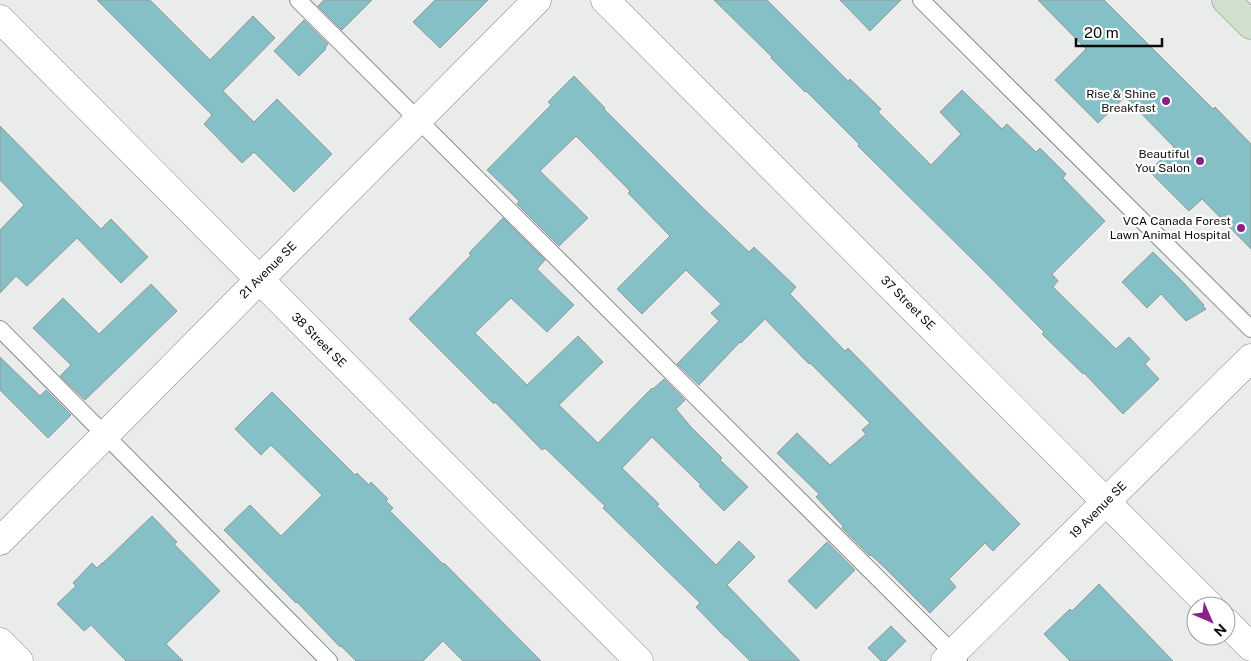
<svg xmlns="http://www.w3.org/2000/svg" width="1251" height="661" font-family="'Public Sans',sans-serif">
	<rect width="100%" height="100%" fill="#e9eceb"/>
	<g fill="#84c0c5" stroke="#96999a">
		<polygon points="97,0 150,0 210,60 253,16 275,38 223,91 254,122 277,99 332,154 294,192 254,152 242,163 204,124 212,115"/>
		<polygon points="324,0 372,0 342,30 318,6"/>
		<polygon points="435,0 488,0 440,48 413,22"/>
		<polygon points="714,0 767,0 848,81 850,79 881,109 878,112 931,165 961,134 940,112 962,90 1002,129 1007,124 1036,152 1040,148 1066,174 1063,178 1105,221 1052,274 1058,281 1053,287 1116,349 1129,337 1150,359 1145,364 1159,379 1123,414 1084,373 1083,374 1042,334 1044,332 981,268 858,146 859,144 806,91 805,92 771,58 772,57"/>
		<polygon points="840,0 901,0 870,31"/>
		<polygon points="1038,0 1104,0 1213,109 1215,107 1251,144 1251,249 1202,199 1189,211 1149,171 1174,147 1125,97 1098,123 1055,80 1086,49"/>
		<polygon points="304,20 328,44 325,48 326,49 299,76 274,51"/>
		<polygon points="574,76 605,108 604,109 702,207 749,252 754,247 796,287 790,294 845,351 848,348 1020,524 993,551 985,543 949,579 956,587 930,613 884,567 871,555 870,556 842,528 843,526 816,497 819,494 777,453 797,433 830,465 866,434 862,430 870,423 810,363 809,364 765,319 741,343 740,342 699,385 677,364 719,321 711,313 721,304 686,270 642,314 617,289 670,236 628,193 630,191 576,136 540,171 588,218 559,246 517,204 519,201 487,170 551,105 548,102"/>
		<polygon points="0,126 101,229 111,219 148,257 121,283 77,238 27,286 16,276 0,293 0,230 24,205 0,180"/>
		<polygon points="503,218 545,260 537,269 574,305 547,332 511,298 475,333 527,385 578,336 603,362 559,405 598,443 652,388 653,389 664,379 685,400 676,409 691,427 722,458 720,460 748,487 724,511 699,486 701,485 652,437 622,468 659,504 657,506 716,565 739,541 755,557 727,585 800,661 750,661 726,637 725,637 696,607 700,603 603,508 605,506 545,448 542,450 495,402 494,404 409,319 471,255 469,253"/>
		<polygon points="1153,252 1181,280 1204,305 1203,306 1206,309 1186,321 1161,294 1147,308 1122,282"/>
		<polygon points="151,284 177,311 85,400 60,376 71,365 33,328 63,298 99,334"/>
		<polygon points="0,357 40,396 46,390 71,415 48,438 0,390"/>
		<polygon points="272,392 355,475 357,473 369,485 371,482 388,499 386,501 393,508 390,511 443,564 444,563 541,661 463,661 443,641 423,661 356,661 341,646 340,647 297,602 296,603 224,530 250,505 281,536 322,495 271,445 261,455 235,429"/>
		<polygon points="152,516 177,542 174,544 220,591 166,644 183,661 126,661 91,625 84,631 57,604 76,586 73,583 92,563 97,568 102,563 103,563"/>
		<polygon points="827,542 855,570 816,609 788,581"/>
		<polygon points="1099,584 1150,637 1173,661 1070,661 1044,634 1070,609 1072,611"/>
		<polygon points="891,626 906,641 886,661 881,661 868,648"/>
	</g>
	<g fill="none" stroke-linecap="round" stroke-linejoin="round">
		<defs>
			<g id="lane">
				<polyline points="298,0 959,659"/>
				<polyline points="921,0 1251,329"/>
				<polyline points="0,329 329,661"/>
			</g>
			<g id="street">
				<polyline points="605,0 1210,606"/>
				<polyline points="0,19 639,661"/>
				<polyline points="0,541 537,0"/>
				<polyline points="1226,622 1251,647"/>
				<polyline points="0,642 19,661"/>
				<polyline points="945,661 1251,358"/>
			</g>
			<polyline id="secondary" points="1226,0 1251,25"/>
		</defs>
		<use href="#lane" stroke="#848786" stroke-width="18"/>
		<use href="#street" stroke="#848786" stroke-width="29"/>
		<use href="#secondary" stroke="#848786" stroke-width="29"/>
		<use href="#lane" stroke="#fff" stroke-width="16"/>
		<use href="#street" stroke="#fff" stroke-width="28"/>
		<use href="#secondary" stroke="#d0e1cd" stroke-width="28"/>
	</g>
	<g fill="#88228a" stroke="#fff" stroke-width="2">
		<circle cx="1166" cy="101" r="5"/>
		<circle cx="1200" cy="161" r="5"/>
		<circle cx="1241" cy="228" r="5"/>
	</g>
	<g text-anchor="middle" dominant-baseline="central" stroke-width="4.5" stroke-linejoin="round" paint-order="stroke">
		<g font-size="12" fill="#0a0c0b" stroke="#fff" text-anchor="end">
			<text x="1156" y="94">Rise &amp; Shine<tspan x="1156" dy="14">Breakfast</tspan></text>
			<text x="1190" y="154">Beautiful<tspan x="1190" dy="14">You Salon</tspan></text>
			<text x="1231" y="221">VCA Canada Forest<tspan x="1231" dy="14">Lawn Animal Hospital</tspan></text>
		</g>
		<g font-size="12" fill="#0a0c0b" stroke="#fff">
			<text transform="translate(268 270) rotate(-45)">21 Avenue SE</text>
			<text transform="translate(908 303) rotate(45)">37 Street SE</text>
			<text transform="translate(319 340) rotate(45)">38 Street SE</text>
			<text transform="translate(1098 510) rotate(-45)">19 Avenue SE</text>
		</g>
	</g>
	<g transform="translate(1211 621) rotate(135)"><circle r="24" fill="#ffffff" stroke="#9d9e9d"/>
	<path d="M0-4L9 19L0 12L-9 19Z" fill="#88228a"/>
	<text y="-8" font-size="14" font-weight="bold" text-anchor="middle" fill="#0a0c0b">N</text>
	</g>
	<path d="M1076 38v8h86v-8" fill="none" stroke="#0a0c0b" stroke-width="2.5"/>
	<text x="1084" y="38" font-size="15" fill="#0a0c0b" stroke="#ffffff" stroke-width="4" paint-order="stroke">20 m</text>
</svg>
